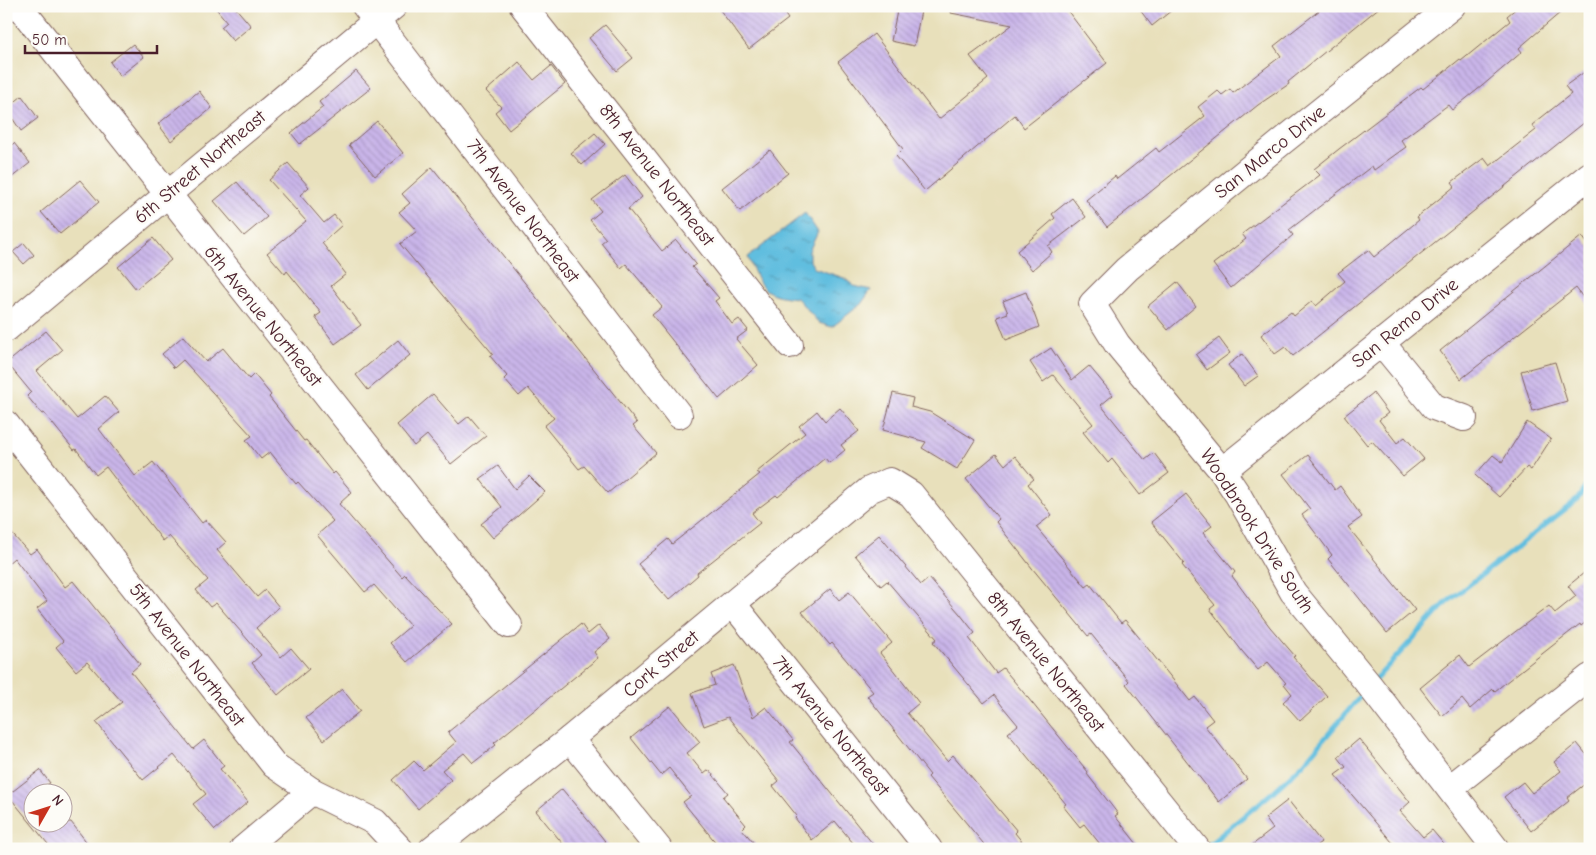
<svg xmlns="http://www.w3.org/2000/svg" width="1596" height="855" font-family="'Comic Neue',sans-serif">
	<defs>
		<pattern id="water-ripples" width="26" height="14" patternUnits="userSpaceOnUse" patternTransform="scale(1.25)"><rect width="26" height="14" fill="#61bedf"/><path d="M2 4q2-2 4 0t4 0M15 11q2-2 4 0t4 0" fill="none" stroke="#529ab5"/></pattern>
		<pattern id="building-back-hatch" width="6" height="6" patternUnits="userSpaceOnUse" patternTransform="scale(1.25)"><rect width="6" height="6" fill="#c9b5e9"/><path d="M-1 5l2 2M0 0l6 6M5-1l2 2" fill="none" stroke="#ae9bc8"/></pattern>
	</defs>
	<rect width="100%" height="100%" fill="#fdfcf7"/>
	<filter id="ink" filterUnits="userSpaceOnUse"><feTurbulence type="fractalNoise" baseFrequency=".02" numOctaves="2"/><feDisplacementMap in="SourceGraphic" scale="10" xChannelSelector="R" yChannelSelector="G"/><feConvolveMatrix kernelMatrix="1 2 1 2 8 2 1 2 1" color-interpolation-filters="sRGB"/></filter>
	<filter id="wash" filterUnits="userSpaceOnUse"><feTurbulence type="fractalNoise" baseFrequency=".0096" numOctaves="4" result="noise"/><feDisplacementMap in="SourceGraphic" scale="20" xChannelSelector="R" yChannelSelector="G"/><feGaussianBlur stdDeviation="1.12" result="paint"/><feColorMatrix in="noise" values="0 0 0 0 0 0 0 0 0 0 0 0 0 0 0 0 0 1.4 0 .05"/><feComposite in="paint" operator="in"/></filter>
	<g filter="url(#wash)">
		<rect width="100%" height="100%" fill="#e8e0bb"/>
		<path fill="url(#water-ripples)" stroke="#566e85" d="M805,213L818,232L809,251V259L814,268L844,278L854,286L871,290L861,304L832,327L819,323L797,298C761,295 761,288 748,257Z"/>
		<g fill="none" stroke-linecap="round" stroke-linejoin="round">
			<g stroke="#61bedf" stroke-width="5">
				<polyline points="1375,680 1446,603 1577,500 1590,480"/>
				<polyline points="1205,848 1273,792 1303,764 1364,692"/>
			</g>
		</g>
		<g id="blocks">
			<g fill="url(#building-back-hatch)">
				<polygon points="214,6 234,6 251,26 233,41 221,27 227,22"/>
				<polygon points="717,6 779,6 788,19 749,49"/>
				<polygon points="898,6 922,6 914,46 891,41"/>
				<polygon points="952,6 1064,6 1107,63 1024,128 1015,115 925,191 896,156 903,149 838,62 874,34 939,119 988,79 970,56 1012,25 951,13"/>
				<polygon points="1137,6 1177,6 1152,26"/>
				<polygon points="1325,6 1381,6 1288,82 1289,84 1258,105 1107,227 1086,200 1115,176 1117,179 1156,148 1159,152 1205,116 1198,107 1218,91 1222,95 1230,89 1233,93 1281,56 1274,46"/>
				<polygon points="1519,6 1568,6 1519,48 1522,52 1482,86 1452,110 1448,105 1401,140 1406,147 1374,170 1372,166 1289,230 1293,235 1231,288 1213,264 1246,239 1242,234 1320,175 1314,169 1339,149 1421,87 1423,89 1460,59 1461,61 1510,21 1507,16"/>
				<polygon points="605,25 633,58 617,71 589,38"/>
				<polygon points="133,44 144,57 120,76 110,62"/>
				<polygon points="519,62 534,80 551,66 565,84 509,130 495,112 501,107 486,91"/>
				<polygon points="1590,68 1590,118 1293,356 1285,347 1275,354 1261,335 1291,312 1294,316 1312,301 1316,306 1345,281 1338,273 1368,250 1374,257 1419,220 1417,217 1455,186 1452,182 1484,158 1490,166 1536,130 1532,125 1571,94 1565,86"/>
				<polygon points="356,71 371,88 300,144 291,133 323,107 319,102"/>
				<polygon points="199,91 212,108 171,141 158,124"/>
				<polygon points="22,96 38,118 21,131 6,109"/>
				<polygon points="377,121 403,153 375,176 349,145"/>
				<polygon points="595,133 605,144 582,165 571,153"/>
				<polygon points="14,143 30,163 6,182 6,150"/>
				<polygon points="770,150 788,173 740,211 722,188"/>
				<polygon points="288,163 309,187 300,195 324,223 334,215 342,225 322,243 346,274 331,286 361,325 335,344 315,317 321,313 287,271 285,274 267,253 306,221 269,180"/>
				<polygon points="432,167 637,423 633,426 656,453 608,493 584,466 579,469 544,426 554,418 528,388 519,396 504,379 507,376 490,356 493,354 400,244 417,231 399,212 410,203 402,194"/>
				<polygon points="625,175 642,197 628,209 662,251 676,240 696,264 692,267 719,298 715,301 732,324 739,319 748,330 736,339 758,365 719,399 652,315 662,307 626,264 621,268 601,243 606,239 590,220 601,211 592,200"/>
				<polygon points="80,180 99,202 60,234 41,212"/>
				<polygon points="237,182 267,217 244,236 214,201"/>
				<polygon points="1072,198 1086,217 1048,246 1052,252 1032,270 1017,251 1055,218 1052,214"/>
				<polygon points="1582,236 1590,247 1590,307 1576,288 1461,379 1440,351"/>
				<polygon points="153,238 171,260 136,289 118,267"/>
				<polygon points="24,243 34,255 24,264 13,252"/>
				<polygon points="1177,282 1196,306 1168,330 1148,306"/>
				<polygon points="1026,292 1039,327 1006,340 997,317 1008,313 1003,301"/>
				<polygon points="46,331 62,350 37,371 77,419 105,396 119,412 99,429 135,476 153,462 202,523 206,520 226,542 217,550 257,597 265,590 279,607 256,628 281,657 291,648 309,669 278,695 252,663 261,655 216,603 210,607 196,590 208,580 169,536 163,541 106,467 96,475 76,449 74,450 44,413 42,414 27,396 31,392 7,363"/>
				<polygon points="183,336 206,362 223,348 249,379 254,374 271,395 269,397 304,441 306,440 333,474 335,472 352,492 339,504 402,577 405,574 452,624 407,662 390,643 410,626 374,585 365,592 317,535 333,521 298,482 296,484 270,452 261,459 246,440 252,436 183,360 174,368 162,354"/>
				<polygon points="1219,338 1230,353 1207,370 1196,355"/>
				<polygon points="398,340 410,355 368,390 356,375"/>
				<polygon points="1051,348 1072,380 1089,366 1113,395 1101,405 1145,460 1154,453 1169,473 1140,495 1112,459 1108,463 1083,432 1093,424 1053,375 1043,382 1030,362"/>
				<polygon points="1242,354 1258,376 1244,386 1228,365"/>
				<polygon points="1555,362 1567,401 1533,411 1521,371"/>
				<polygon points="893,393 913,398 911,407 930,412 975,440 957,469 922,448 926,442 883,430"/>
				<polygon points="1373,393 1388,413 1379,420 1397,443 1405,437 1424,459 1403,476 1372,441 1367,445 1344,416"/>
				<polygon points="433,394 459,424 469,416 486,436 451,464 427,435 414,446 397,425"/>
				<polygon points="840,408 859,431 841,445 845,450 829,463 825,458 778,497 776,495 752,513 760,523 697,573 698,575 669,600 638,564 668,539 672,544 760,474 757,472 805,433 799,426 817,411 825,421"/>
				<polygon points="1527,422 1551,439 1531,470 1527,467 1499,497 1475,475 1493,455 1502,462"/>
				<polygon points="996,454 1005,465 1015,456 1034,479 1028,484 1052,515 1036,527 1086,587 1090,584 1121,623 1125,620 1190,701 1195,697 1213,720 1205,726 1247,779 1219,802 1126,684 1129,681 1091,634 1088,636 1032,568 996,522 999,519 966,479"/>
				<polygon points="1308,455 1335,490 1340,486 1362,517 1348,527 1415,610 1387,633 1328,559 1332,555 1302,515 1310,509 1283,474"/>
				<polygon points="498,466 515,489 529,476 545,492 493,538 481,524 502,507 480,479"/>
				<polygon points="1186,494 1212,526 1203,533 1235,572 1232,576 1270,627 1295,656 1293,657 1327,696 1300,721 1283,702 1292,694 1284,684 1286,683 1268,662 1258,670 1242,651 1210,609 1215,605 1182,565 1184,563 1151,522"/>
				<polygon points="6,527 30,554 37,549 65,587 73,581 140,664 131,672 172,723 193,749 204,740 224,766 220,769 248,802 215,830 193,804 206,794 174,755 143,780 96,722 122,702 87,662 76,671 56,647 63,641 37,609 47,601 14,558 6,565"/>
				<polygon points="879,535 921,585 929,578 960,614 975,633 969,638 996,673 1003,668 1028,698 1088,772 1087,774 1118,814 1115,816 1141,849 1104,849 1084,824 1080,827 1063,806 1066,804 1008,733 1018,725 1003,707 994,695 984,703 933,642 937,639 887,581 881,586 855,555"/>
				<polygon points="1590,568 1590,619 1581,626 1580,624 1495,691 1493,689 1470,709 1462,699 1442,716 1420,688 1460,655 1469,667 1549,606 1555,613 1576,596 1568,586"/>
				<polygon points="830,589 839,600 849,592 892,643 880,653 919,703 907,713 947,761 953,755 1017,831 1015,833 1028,849 988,849 928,777 930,775 867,696 873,692 832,643 830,645 802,612"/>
				<polygon points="581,624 588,634 599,625 610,639 594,652 598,658 494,743 496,745 473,763 464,753 442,770 451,780 418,809 393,780 414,761 423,770 456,742 448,732"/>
				<polygon points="734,665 753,717 766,707 793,740 790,742 877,849 858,849 835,821 812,840 795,818 797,816 773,786 779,781 728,717 704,726 692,693 715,685 711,674"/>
				<polygon points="342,689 360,711 324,740 306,718"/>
				<polygon points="670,706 700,742 687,753 704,774 709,770 728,793 723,797 746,825 742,829 759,849 721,849 683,802 691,796 669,768 661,775 631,738"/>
				<polygon points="1359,739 1410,802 1400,811 1423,837 1432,830 1448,849 1398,849 1335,775 1346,767 1338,757"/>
				<polygon points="1577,743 1590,759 1590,780 1567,798 1569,801 1531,831 1504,797 1523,782 1532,793 1561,771 1554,762"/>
				<polygon points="40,770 50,783 37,792 32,792 32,822 71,822 92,849 52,849 8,795"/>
				<polygon points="562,789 601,836 611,849 567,849 536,811"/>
				<polygon points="1288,800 1321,842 1312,849 1247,849 1273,829 1265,818"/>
			</g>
		</g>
	</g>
	<g filter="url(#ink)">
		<use href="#blocks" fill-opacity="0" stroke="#81635d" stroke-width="1"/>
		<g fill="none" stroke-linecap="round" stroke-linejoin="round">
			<defs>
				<g id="minor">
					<polyline points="19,6 509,625"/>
					<polyline points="365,6 679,415"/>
					<polyline points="523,6 790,345"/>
					<polyline points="1452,6 1283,141 1127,269 1092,304 1117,344 1222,471 1238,495 1293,592 1370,686 1496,849"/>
					<polyline points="6,329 394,6"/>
					<polyline points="1381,342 1434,407 1464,418"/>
					<polyline points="6,424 274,765 312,791 375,822 400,849"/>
					<polyline points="1222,471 1590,175"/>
					<polyline points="733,604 929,849"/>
					<polyline points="570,739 659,849"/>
					<polyline points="1450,788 1590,677"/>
					<polyline points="243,849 312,791"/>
					<polyline points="432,849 570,739 869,490 890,481 911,494 1197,849"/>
				</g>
			</defs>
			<use href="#minor" stroke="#81635d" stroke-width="28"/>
			<use href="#minor" stroke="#fff" stroke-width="26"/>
		</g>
	</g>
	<g text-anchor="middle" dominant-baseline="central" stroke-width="5" stroke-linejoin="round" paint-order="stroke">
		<g font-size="19" fill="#4a1f2b" stroke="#fdfcf7">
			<text transform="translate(1270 152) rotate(-39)">San Marco Drive</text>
			<text transform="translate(200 167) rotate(-40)">6th Street Northeast</text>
			<text transform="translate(657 175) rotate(52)">8th Avenue Northeast</text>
			<text transform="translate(523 211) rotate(53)">7th Avenue Northeast</text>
			<text transform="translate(263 316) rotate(51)">6th Avenue Northeast</text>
			<text transform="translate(1405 323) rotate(-39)">San Remo Drive</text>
			<text transform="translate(1257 531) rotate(57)">Woodbrook Drive South</text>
			<text transform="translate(187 655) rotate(52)">5th Avenue Northeast</text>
			<text transform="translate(1046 662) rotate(51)">8th Avenue Northeast</text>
			<text transform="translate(661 664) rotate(-40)">Cork Street</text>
			<text transform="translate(831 726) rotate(51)">7th Avenue Northeast</text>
		</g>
	</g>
	<rect width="1596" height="855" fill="none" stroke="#fdfcf7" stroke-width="25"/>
	<g transform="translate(48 808) rotate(51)"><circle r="24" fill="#fdfcf7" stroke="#b5a4a5"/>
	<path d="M0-4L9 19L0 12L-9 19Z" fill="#c8321e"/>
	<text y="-8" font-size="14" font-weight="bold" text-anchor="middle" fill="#4a1f2b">N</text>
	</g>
	<path d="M25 45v8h132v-8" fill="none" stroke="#4a1f2b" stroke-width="2.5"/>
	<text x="32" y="45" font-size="15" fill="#4a1f2b" stroke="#fdfcf7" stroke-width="4" paint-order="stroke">50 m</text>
</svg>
